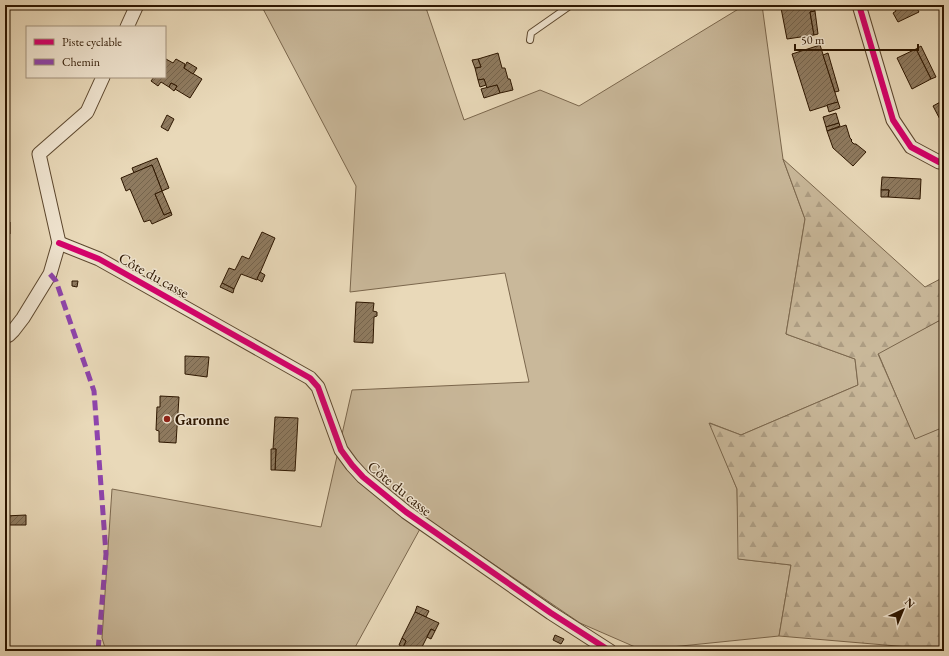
<svg xmlns="http://www.w3.org/2000/svg" width="949" height="656" font-family="'EB Garamond',serif">
	<defs>
		<pattern id="forest-firs" width="22" height="20" patternUnits="userSpaceOnUse"><rect width="22" height="20" fill="#c9b89a"/><path d="M5 1l3.5 6h-7zM16 11l3.5 6h-7z" fill="#ad9d83"/></pattern>
		<pattern id="building-hatch" width="6" height="6" patternUnits="userSpaceOnUse"><rect width="6" height="6" fill="#8f7b60"/><path d="M-1 1l2-2M0 6l6-6M5 7l2-2" fill="none" stroke="#75644d"/></pattern>
	</defs>
	<rect width="100%" height="100%" fill="#e9d9b9"/>
	<filter id="stains"><feTurbulence type="fractalNoise" baseFrequency=".005" numOctaves="4"/><feColorMatrix values="0 0 0 0 .2 0 0 0 0 .09 0 0 0 0 .02 0 0 0 .5 -.17"/></filter>
	<radialGradient id="worn" r=".72"><stop offset=".6" stop-color="#630" stop-opacity="0"/><stop offset="1" stop-color="#630" stop-opacity=".3"/></radialGradient>
	<g fill="#c9b89a" stroke="#7b674d">
		<polygon points="261,5 425,5 464,120 540,90 579,106 745,5 762,5 783,159 805,219 786,334 855,359 858,385 741,435 710,423 737,489 739,559 791,565 779,636 642,650 580,623 426,518 353,651 106,651 102,638 112,489 321,527 352,390 529,382 505,273 350,292 356,186"/>
		<polygon points="944,318 944,427 915,440 878,353"/>
	</g>
	<polygon fill="url(#forest-firs)" stroke="#7b674d" points="783,159 925,287 944,277 944,318 878,354 915,439 944,427 944,650 779,636 791,565 738,559 737,489 709,423 741,435 858,385 855,359 786,334 805,219"/>
	<g fill="url(#building-hatch)" stroke="#2d1600">
		<polygon points="784,5 814,5 815,11 810,12 814,35 787,39 781,8 784,7"/>
		<polygon points="893,5 915,5 919,12 898,22 893,13 896,11"/>
		<polygon points="815,11 818,34 814,35 810,12"/>
		<polygon points="820,45 838,102 810,111 792,54"/>
		<polygon points="921,46 936,77 931,79 916,49"/>
		<polygon points="916,49 931,79 912,89 897,58"/>
		<polygon points="498,53 502,68 505,68 508,79 510,79 513,90 500,93 497,85 487,88 484,79 478,80 475,68 481,67 478,59"/>
		<polygon points="828,53 839,91 835,92 823,55"/>
		<polygon points="166,59 173,63 176,59 185,64 184,68 202,79 190,98 175,89 177,86 171,83 169,87 161,82 158,86 151,81 154,77 165,77 165,60"/>
		<polygon points="478,59 481,67 475,68 472,60"/>
		<polygon points="187,62 197,68 193,74 184,68"/>
		<polygon points="484,79 486,85 480,87 478,80"/>
		<polygon points="171,83 177,86 174,91 169,87"/>
		<polygon points="497,85 500,93 484,98 481,89"/>
		<polygon points="944,100 944,127 933,106"/>
		<polygon points="838,102 840,108 829,112 827,105"/>
		<polygon points="836,113 839,123 826,127 823,117"/>
		<polygon points="167,115 174,119 168,131 161,127"/>
		<polygon points="839,123 840,126 827,131 826,127"/>
		<polygon points="846,125 850,138 852,140 851,141 854,144 856,144 866,152 853,166 833,148 827,131"/>
		<polygon points="157,158 169,188 162,191 152,165 134,173 132,168"/>
		<polygon points="152,165 162,191 155,194 164,215 171,212 172,215 152,224 150,220 144,222 130,189 126,191 121,178"/>
		<polygon points="882,177 921,179 920,199 888,197 889,190 881,190"/>
		<polygon points="881,190 889,190 888,197 881,197"/>
		<polygon points="162,191 171,212 164,215 155,194"/>
		<polygon points="5,222 10,222 10,234 5,234 5,245"/>
		<polygon points="262,232 275,238 257,280 241,274 234,289 222,283 229,268 235,270 242,256 249,259"/>
		<polygon points="260,272 265,275 262,282 257,279"/>
		<polygon points="72,281 78,281 77,287 72,286"/>
		<polygon points="222,283 234,289 233,293 220,287"/>
		<polygon points="356,302 374,303 373,311 377,312 377,316 374,317 373,343 354,342"/>
		<polygon points="185,356 209,357 207,377 185,374"/>
		<polygon points="160,396 179,397 176,443 159,442 159,431 156,430 157,407 160,407"/>
		<polygon points="275,417 298,418 295,471 275,470 276,449 273,449"/>
		<polygon points="271,449 276,449 275,470 271,470"/>
		<polygon points="26,515 26,525 6,525 5,516"/>
		<polygon points="417,606 429,611 426,617 415,612"/>
		<polygon points="415,612 439,623 435,631 431,629 420,651 412,651 403,647 406,641 402,638"/>
		<polygon points="431,629 435,631 431,639 427,637"/>
		<polygon points="555,635 564,639 561,644 553,640"/>
		<polygon points="402,638 406,641 403,647 399,645"/>
	</g>
	<g fill="none" stroke-linecap="round" stroke-linejoin="round">
		<defs>
			<polyline id="lane" points="530,40 531,33 571,5"/>
			<g id="street">
				<polyline points="859,5 893,120 911,147 939,162 944,162"/>
				<polyline points="127,27 137,5"/>
				<polyline points="59,243 99,259 310,378 318,387 341,450 352,465 363,477 406,512 551,613 610,651"/>
				<polyline points="5,337 9,335 13,331 23,318 50,274 59,243 39,154 87,112 103,77"/>
			</g>
		</defs>
		<use href="#lane" stroke="#5c472e" stroke-width="8"/>
		<use href="#street" stroke="#5c472e" stroke-width="15"/>
		<use href="#lane" stroke="#f1e6d2" stroke-width="6"/>
		<use href="#street" stroke="#f1e6d2" stroke-width="13"/>
		<polyline stroke="#8e44ad" stroke-width="5" stroke-dasharray="10 5" stroke-linecap="butt" points="50,274 56,281 94,391 106,554 98,651"/>
		<defs>
			<g id="cycleway">
				<polyline points="859,5 893,120 911,147 939,162 944,162"/>
				<polyline points="59,243 99,259 310,378 318,387 341,450 352,465 363,477 406,512 551,613 610,651"/>
			</g>
		</defs>
		<use href="#cycleway" stroke="#f1e6d2" stroke-width="8"/>
		<use href="#cycleway" stroke="#d6006c" stroke-width="6"/>
	</g>
	<circle fill="#8f2418" stroke="#f1e6d2" stroke-width="1.5" cx="167" cy="419" r="4"/>
	<g text-anchor="middle" dominant-baseline="central" stroke-width="3" stroke-linejoin="round" paint-order="stroke">
		<g font-size="15" fill="#2d1600" stroke="#f1e6d2">
			<text transform="translate(154 275) rotate(29)">Côte du casse</text>
			<text transform="translate(400 488) rotate(39)">Côte du casse</text>
		</g>
		<g font-size="15" font-weight="bold" fill="#2d1600" stroke="#f1e6d2" text-anchor="start">
			<text x="175" y="419">Garonne</text>
		</g>
	</g>
	<rect width="949" height="656" fill="none" stroke="#e9d9b9" stroke-width="20"/>
	<rect x="6" y="6" width="937" height="644" fill="none" stroke="#2d1600" stroke-width="2"/>
	<rect x="10" y="10" width="929" height="636" fill="none" stroke="#2d1600"/>
	<rect x="26" y="26" width="140" height="52" fill="#f1e6d2" stroke="#a3937e"/>
	<rect x="34" y="39" width="20" height="6" fill="#d6006c" stroke="#a3937e"/>
	<text x="62" y="46" font-size="12" fill="#2d1600">Piste cyclable</text>
	<rect x="34" y="59" width="20" height="6" fill="#8e44ad" stroke="#a3937e"/>
	<text x="62" y="66" font-size="12" fill="#2d1600">Chemin</text>
	<g transform="translate(903 610) rotate(44)" stroke="#f1e6d2" stroke-width="3" paint-order="stroke">
	<path d="M0-3L7 15L0 10L-7 15Z" fill="#2d1600"/>
	<text y="-6" font-size="11" font-weight="bold" text-anchor="middle" fill="#2d1600">N</text>
	</g>
	<path d="M795 44v6h123v-6" fill="none" stroke="#2d1600" stroke-width="2"/>
	<text x="801" y="44" font-size="12" fill="#2d1600" stroke="#f1e6d2" stroke-width="3" paint-order="stroke">50 m</text>
	<rect width="100%" height="100%" filter="url(#stains)"/>
	<rect width="100%" height="100%" fill="url(#worn)"/>
</svg>
